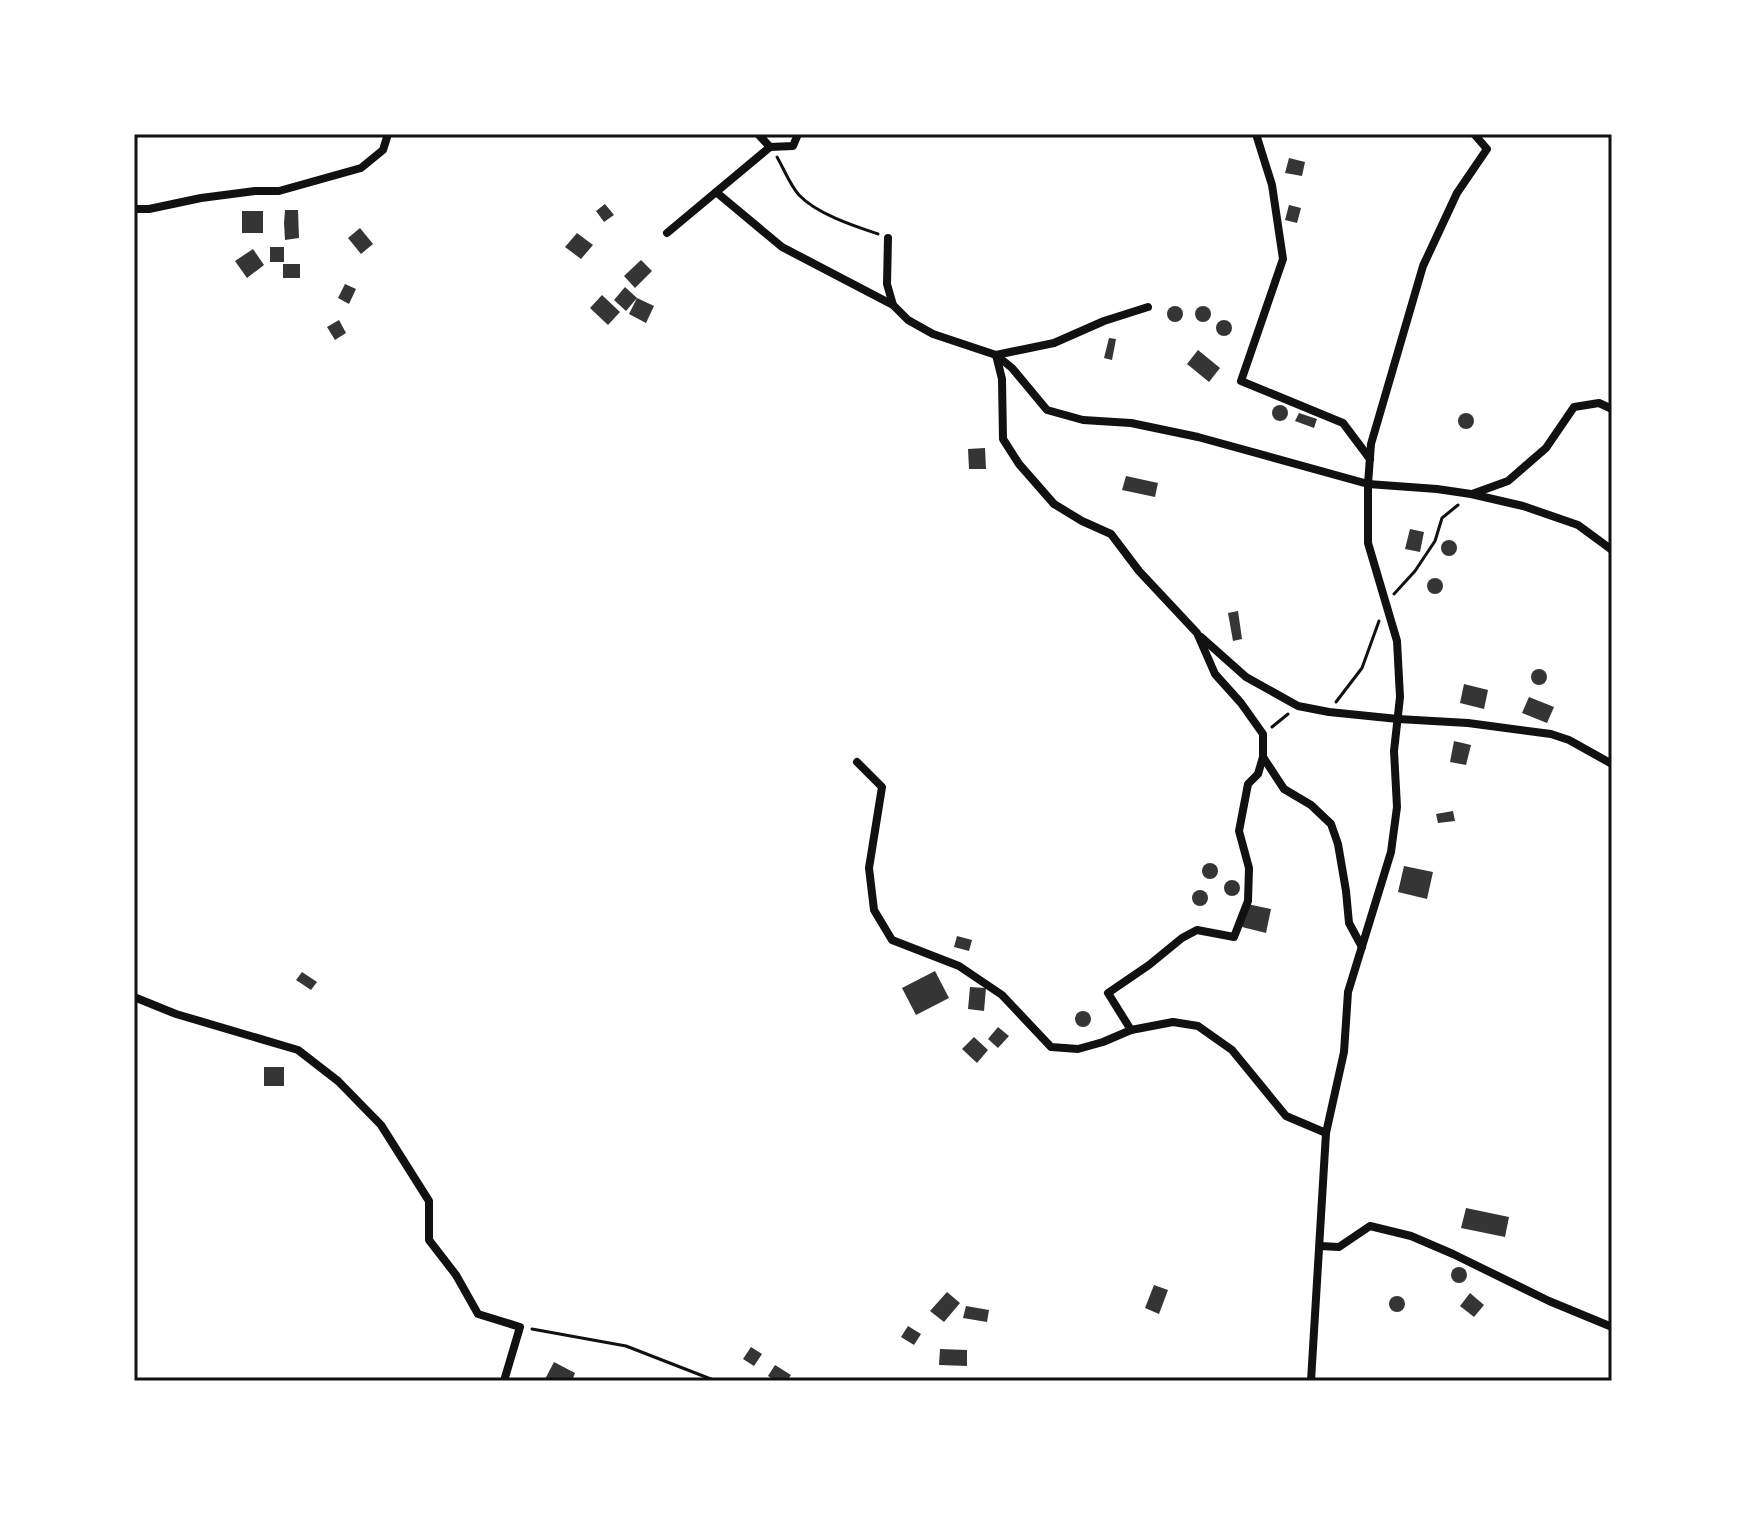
<svg xmlns="http://www.w3.org/2000/svg" width="1746" height="1515" font-family="Spectral,serif">
	<rect width="100%" height="100%" fill="#fff"/>
	<g fill="#353535">
		<polygon points="1289,158 1305,162 1302,176 1285,173"/>
		<polygon points="605,204 614,215 604,222 596,211"/>
		<polygon points="1289,205 1301,208 1297,223 1285,220"/>
		<polygon points="285,210 298,210 299,238 285,240 284,223"/>
		<rect x="242" y="211" width="21" height="22"/>
		<polygon points="360,228 373,244 361,254 348,238"/>
		<polygon points="577,233 593,245 581,259 565,247"/>
		<rect x="270" y="247" width="14" height="15"/>
		<polygon points="253,249 264,265 247,278 235,261"/>
		<polygon points="641,260 652,271 635,288 624,276"/>
		<rect x="283" y="264" width="17" height="14"/>
		<polygon points="345,284 356,289 349,304 338,298"/>
		<polygon points="625,287 637,298 654,306 646,323 629,314 637,298 626,311 614,300"/>
		<polygon points="602,295 620,312 608,325 590,308"/>
		<circle cx="1203" cy="314" r="8"/>
		<circle cx="1175" cy="314" r="8"/>
		<polygon points="339,320 346,333 335,340 327,327"/>
		<circle cx="1224" cy="328" r="8"/>
		<polygon points="1109,338 1116,339 1112,360 1104,358"/>
		<polygon points="1198,350 1220,368 1209,382 1187,364"/>
		<circle cx="1280" cy="413" r="8"/>
		<polygon points="1299,413 1317,419 1314,428 1295,421"/>
		<circle cx="1466" cy="421" r="8"/>
		<polygon points="985,448 986,469 969,469 968,449"/>
		<polygon points="1126,476 1158,483 1155,497 1122,490"/>
		<polygon points="1410,529 1424,532 1420,552 1405,549"/>
		<circle cx="1449" cy="548" r="8"/>
		<circle cx="1435" cy="586" r="8"/>
		<polygon points="1238,611 1242,639 1233,641 1228,613"/>
		<circle cx="1539" cy="677" r="8"/>
		<polygon points="1464,684 1488,690 1484,709 1460,703"/>
		<polygon points="1529,697 1554,707 1547,723 1522,713"/>
		<polygon points="1454,741 1471,745 1466,765 1450,762"/>
		<polygon points="1453,811 1455,821 1438,823 1436,814"/>
		<circle cx="1210" cy="871" r="8"/>
		<polygon points="1404,866 1433,872 1427,899 1398,892"/>
		<circle cx="1232" cy="888" r="8"/>
		<circle cx="1200" cy="898" r="8"/>
		<polygon points="1247,904 1271,909 1266,933 1242,927"/>
		<polygon points="957,936 972,940 969,951 954,947"/>
		<polygon points="935,971 949,998 916,1015 902,988"/>
		<polygon points="302,972 317,982 311,990 296,980"/>
		<polygon points="970,987 986,988 984,1011 968,1009"/>
		<circle cx="1083" cy="1019" r="8"/>
		<polygon points="998,1027 1009,1036 998,1048 988,1039"/>
		<polygon points="974,1037 988,1050 977,1063 962,1049"/>
		<rect x="264" y="1067" width="20" height="19"/>
		<polygon points="1466,1208 1509,1217 1505,1237 1461,1228"/>
		<circle cx="1459" cy="1275" r="8"/>
		<polygon points="1154,1285 1168,1290 1159,1314 1145,1308"/>
		<polygon points="947,1292 960,1303 944,1322 930,1311"/>
		<polygon points="1470,1293 1484,1305 1474,1317 1460,1306"/>
		<circle cx="1397" cy="1304" r="8"/>
		<polygon points="966,1306 989,1310 987,1322 963,1318"/>
		<polygon points="908,1326 921,1334 914,1345 901,1337"/>
		<polygon points="751,1347 762,1354 754,1366 743,1359"/>
		<polygon points="940,1349 967,1350 967,1366 939,1365"/>
		<polygon points="554,1362 575,1373 572,1381 544,1381"/>
		<polygon points="775,1365 791,1375 787,1381 776,1381 768,1376"/>
	</g>
	<g fill="none" stroke-linecap="round" stroke-linejoin="round">
		<g stroke="#111" stroke-width="3">
			<path d="M777,157C784,169 790,185 799,195C817,214 854,226 878,234"/>
			<polyline points="1394,594 1415,571 1435,541 1442,518 1458,505"/>
			<polyline points="1336,702 1362,668 1379,621"/>
			<polyline points="1272,727 1288,714"/>
			<polyline points="532,1329 626,1346 716,1381"/>
		</g>
		<g stroke="#111" stroke-width="8">
			<polyline points="758,134 770,147"/>
			<polyline points="1256,134 1272,185 1283,259 1241,381 1343,423 1370,459"/>
			<polyline points="716,192 782,247 893,305"/>
			<polyline points="134,209 149,209 201,198 255,191 279,191 361,168 383,150 388,134"/>
			<polyline points="667,233 770,147 793,146 798,134"/>
			<polyline points="888,238 887,284 893,305 908,320 933,334 996,355 1012,368 1047,410 1083,420 1131,423 1198,437 1368,484 1437,489 1471,494 1523,506 1578,525 1612,550"/>
			<polyline points="1148,307 1104,321 1054,343 996,355 1002,379 1003,439 1019,464 1054,504 1082,521 1111,534 1139,571 1197,633 1215,674 1241,703 1263,734 1263,757 1284,789 1311,805 1331,824 1338,844 1346,891 1349,923 1362,947"/>
			<polyline points="1472,494 1508,481 1546,448 1574,407 1599,403 1612,409"/>
			<polyline points="1201,637 1246,677 1298,706 1329,712 1398,719 1468,723 1551,734 1569,740 1612,764"/>
			<polyline points="857,762 882,787 869,868 874,910 892,940 959,966 1002,995 1051,1047 1078,1049 1103,1042 1131,1030 1173,1022 1198,1026 1232,1050 1286,1116 1326,1133"/>
			<polyline points="134,997 176,1014 298,1050 338,1081 381,1125 429,1201 429,1240 456,1275 478,1314 520,1327 504,1381"/>
			<polyline points="1131,1030 1108,993 1149,965 1182,938 1197,930 1234,937 1248,901 1249,868 1239,831 1248,784 1258,774 1263,757"/>
			<polyline points="1320,1246 1339,1247 1370,1226 1411,1236 1453,1254 1549,1301 1612,1327"/>
			<polyline points="1311,1381 1326,1133 1344,1052 1348,992 1391,852 1397,807 1394,751 1400,697 1397,641 1368,543 1368,484 1371,444 1423,266 1457,193 1487,149 1474,134"/>
		</g>
	</g>
	<rect width="1746" height="1515" fill="none" stroke="#ffffff" stroke-width="272"/>
	<rect x="136" y="136" width="1474" height="1243" fill="none" stroke="#111" stroke-width="3"/>
</svg>
